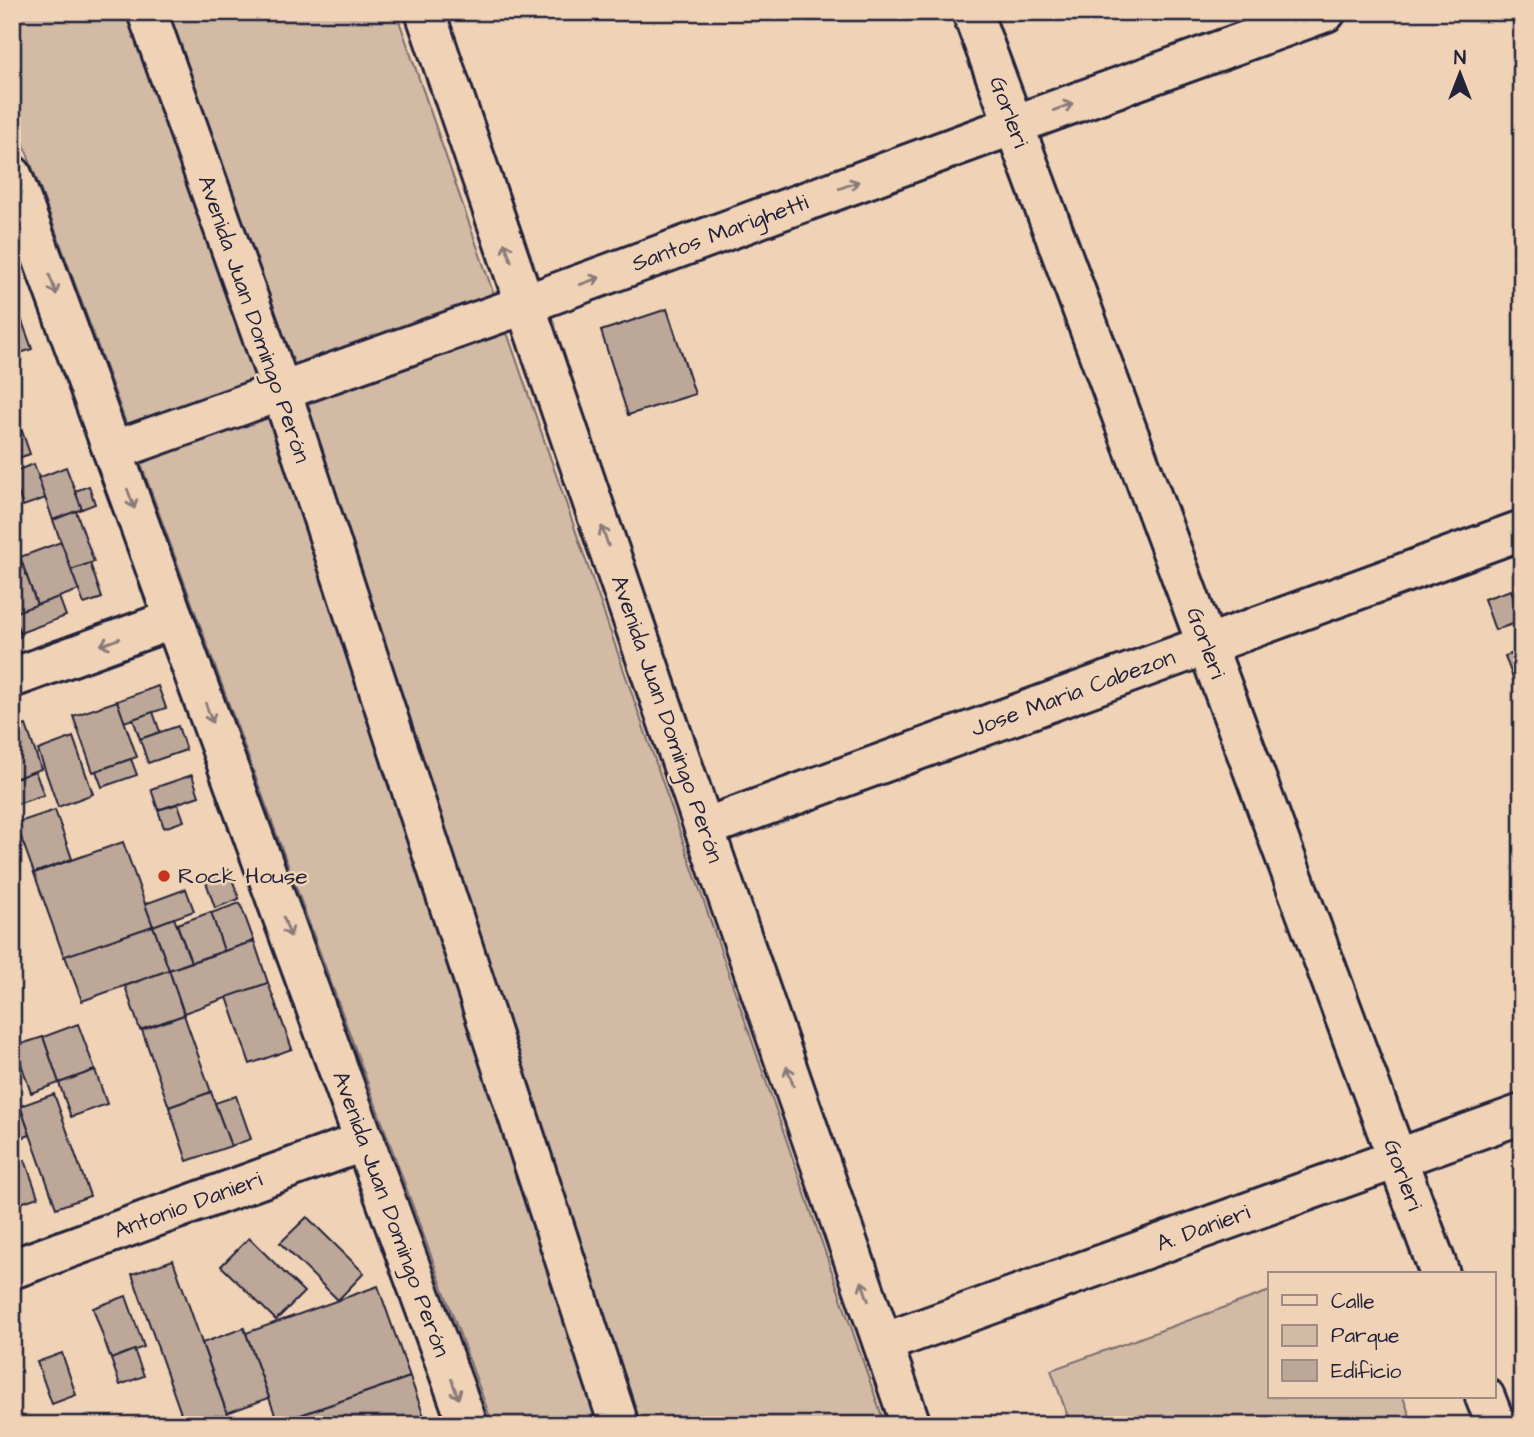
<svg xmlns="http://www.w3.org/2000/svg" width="1534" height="1437" font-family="'Architects Daughter',sans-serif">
	<rect width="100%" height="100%" fill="#f0d3b7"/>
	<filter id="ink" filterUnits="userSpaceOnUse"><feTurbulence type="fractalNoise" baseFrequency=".0143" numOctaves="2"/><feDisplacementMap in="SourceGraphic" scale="14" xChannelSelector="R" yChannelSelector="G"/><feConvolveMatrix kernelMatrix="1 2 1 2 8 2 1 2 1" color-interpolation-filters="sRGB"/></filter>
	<g filter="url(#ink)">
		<g fill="#d2baa5" stroke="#7a6e70" stroke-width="2">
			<polygon points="12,12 396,12 885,1425 493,1425 12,112"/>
			<polygon points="1270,1291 1270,1397 1403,1397 1413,1425 1071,1425 1051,1370"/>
		</g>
		<g fill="#bda798" stroke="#22223b" stroke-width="2">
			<polygon points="13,296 32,349 12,356 12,297"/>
			<polygon points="667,309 695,394 628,415 601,331"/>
			<polygon points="22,431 30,454 12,460 12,434"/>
			<polygon points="34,464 46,498 23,506 12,477 12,472"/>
			<polygon points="66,467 82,509 53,520 38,478"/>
			<polygon points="89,486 95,504 82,509 75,491"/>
			<polygon points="76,511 94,562 71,570 53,520"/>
			<polygon points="61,542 79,590 37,605 20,557"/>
			<polygon points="19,555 37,605 13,613 12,558"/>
			<polygon points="90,563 102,598 84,604 71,570"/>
			<polygon points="1511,590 1522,621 1495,630 1484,599"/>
			<polygon points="59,597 66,616 20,633 13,613"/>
			<polygon points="12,611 21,636 12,640"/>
			<polygon points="1522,650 1522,703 1505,656"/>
			<polygon points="158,686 166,708 124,722 117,701"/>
			<polygon points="117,701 137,757 93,772 73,716"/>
			<polygon points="153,712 160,732 140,739 133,719"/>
			<polygon points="26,725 41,769 12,780 12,730"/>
			<polygon points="178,726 186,750 148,763 140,739"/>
			<polygon points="73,737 93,794 58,807 38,750"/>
			<polygon points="131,759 137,775 102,787 96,771"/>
			<polygon points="35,771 44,795 17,804 12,792 12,780"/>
			<polygon points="192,775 199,796 158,810 151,789"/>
			<polygon points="178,804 184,821 164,828 158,810"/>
			<polygon points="55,810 72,859 34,873 16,823"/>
			<polygon points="123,842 153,926 64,957 34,873"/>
			<polygon points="229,870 239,899 215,908 205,879"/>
			<polygon points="186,889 194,911 153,926 145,904"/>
			<polygon points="240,903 254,941 224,951 211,913"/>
			<polygon points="211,912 224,951 191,962 177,924"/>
			<polygon points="174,918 191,962 169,970 153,926"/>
			<polygon points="153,926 169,970 82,1001 65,956"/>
			<polygon points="254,941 268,983 184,1013 169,970"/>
			<polygon points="169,970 184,1015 140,1030 125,986"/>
			<polygon points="268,983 292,1049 250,1064 227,997"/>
			<polygon points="184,1015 211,1092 169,1107 142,1030"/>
			<polygon points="78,1024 95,1070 59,1083 43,1037"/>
			<polygon points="43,1037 59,1083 31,1093 15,1046"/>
			<polygon points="95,1070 107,1104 71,1117 59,1083"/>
			<polygon points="211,1092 231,1146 187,1161 169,1107"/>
			<polygon points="54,1094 90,1196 56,1208 20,1106"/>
			<polygon points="236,1096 251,1139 231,1146 215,1103"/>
			<polygon points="20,1106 30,1135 14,1140 12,1136 12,1109"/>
			<polygon points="25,1160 38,1197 12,1206 12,1164"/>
			<polygon points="307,1217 364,1273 338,1300 280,1243"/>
			<polygon points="249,1238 304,1292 276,1320 221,1266"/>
			<polygon points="173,1260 202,1343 231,1425 185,1425 132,1274"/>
			<polygon points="378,1286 410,1377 278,1423 246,1333"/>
			<polygon points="126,1296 144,1347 111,1359 93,1308"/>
			<polygon points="244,1328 269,1398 227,1413 202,1343"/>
			<polygon points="134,1350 144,1376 120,1385 111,1359"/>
			<polygon points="62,1353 76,1395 52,1404 37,1362"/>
			<polygon points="410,1377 427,1425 274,1425 278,1423"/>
		</g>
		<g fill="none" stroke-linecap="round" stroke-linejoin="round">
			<defs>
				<g id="minor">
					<polyline points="972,12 1440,1274"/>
					<polyline points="113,451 526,304 1014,125 1326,12"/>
					<polyline points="12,678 174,619"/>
					<polyline points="704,828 1522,530"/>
					<polyline points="12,1269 365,1141"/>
					<polyline points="883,1343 1522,1114"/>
					<polyline points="1485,1397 1496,1425"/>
				</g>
				<g id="major">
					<polyline points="147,12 281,390 619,1425"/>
					<polyline points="425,12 704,828 911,1425"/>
					<polyline points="12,175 468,1425"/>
				</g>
			</defs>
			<use href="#minor" stroke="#22223b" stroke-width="44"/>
			<use href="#major" stroke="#22223b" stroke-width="44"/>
			<use href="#minor" stroke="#f0d3b7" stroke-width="38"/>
			<use href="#major" stroke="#f0d3b7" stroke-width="38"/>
		</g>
		<defs><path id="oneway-shaft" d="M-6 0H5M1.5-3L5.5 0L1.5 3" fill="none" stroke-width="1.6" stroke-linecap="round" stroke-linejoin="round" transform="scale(1.75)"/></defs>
		<g stroke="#897a79">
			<use href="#oneway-shaft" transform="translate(1063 107) rotate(-20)"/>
			<use href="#oneway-shaft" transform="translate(849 185) rotate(-20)"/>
			<use href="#oneway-shaft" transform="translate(508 252) rotate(-109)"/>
			<use href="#oneway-shaft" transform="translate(590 281) rotate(-20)"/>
			<use href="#oneway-shaft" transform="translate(53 285) rotate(70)"/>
			<use href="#oneway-shaft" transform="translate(131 499) rotate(70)"/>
			<use href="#oneway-shaft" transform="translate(605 536) rotate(-109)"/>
			<use href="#oneway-shaft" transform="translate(110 642) rotate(160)"/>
			<use href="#oneway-shaft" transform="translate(209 713) rotate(70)"/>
			<use href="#oneway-shaft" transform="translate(287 927) rotate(70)"/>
			<use href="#oneway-shaft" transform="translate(790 1076) rotate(-109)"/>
			<use href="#oneway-shaft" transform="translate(865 1291) rotate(-109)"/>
			<use href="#oneway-shaft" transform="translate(455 1389) rotate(70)"/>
		</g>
	</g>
	<circle fill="#c8321e" stroke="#f0d3b7" stroke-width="2.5" cx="164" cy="876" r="7"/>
	<g text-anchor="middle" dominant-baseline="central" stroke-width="5" stroke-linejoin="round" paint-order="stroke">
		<g font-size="23" fill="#22223b" stroke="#f0d3b7">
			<text transform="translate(1009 112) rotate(70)">Gorleri</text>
			<text transform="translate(720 233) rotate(-20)">Santos Marighetti</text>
			<text transform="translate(254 319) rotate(71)">Avenida Juan Domingo Perón</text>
			<text transform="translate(1206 643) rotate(70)">Gorleri</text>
			<text transform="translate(1073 693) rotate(-20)">Jose Maria Cabezon</text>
			<text transform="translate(667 719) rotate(71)">Avenida Juan Domingo Perón</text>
			<text transform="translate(1403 1175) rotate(70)">Gorleri</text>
			<text transform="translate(188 1205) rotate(-20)">Antonio Danieri</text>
			<text transform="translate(391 1214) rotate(70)">Avenida Juan Domingo Perón</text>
			<text transform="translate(1203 1228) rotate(-20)">A. Danieri</text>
		</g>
		<g font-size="23" fill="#22223b" stroke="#f0d3b7" text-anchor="start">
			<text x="178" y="876">Rock House</text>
		</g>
	</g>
	<rect width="1534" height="1437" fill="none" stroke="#f0d3b7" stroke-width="42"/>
	<rect x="21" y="21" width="1492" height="1395" fill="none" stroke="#22223b" stroke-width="2.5" filter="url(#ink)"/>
	<rect x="1268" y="1272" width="228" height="126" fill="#f0d3b7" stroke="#9e8c85" stroke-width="2"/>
	<rect x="1282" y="1295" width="35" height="10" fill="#f0d3b7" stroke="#9e8c85" stroke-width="2"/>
	<text x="1331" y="1308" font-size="21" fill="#22223b">Calle</text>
	<rect x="1282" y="1325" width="35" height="21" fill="#d2baa5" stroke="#9e8c85" stroke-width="2"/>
	<text x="1331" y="1342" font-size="21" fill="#22223b">Parque</text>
	<rect x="1282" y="1360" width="35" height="21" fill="#bda798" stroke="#9e8c85" stroke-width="2"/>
	<text x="1331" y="1378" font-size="21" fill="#22223b">Edificio</text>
	<g transform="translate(1460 74)" stroke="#f0d3b7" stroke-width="5" paint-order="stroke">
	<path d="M0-5L12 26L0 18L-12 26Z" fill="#22223b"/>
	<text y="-10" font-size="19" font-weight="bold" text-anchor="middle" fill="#22223b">N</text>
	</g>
</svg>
